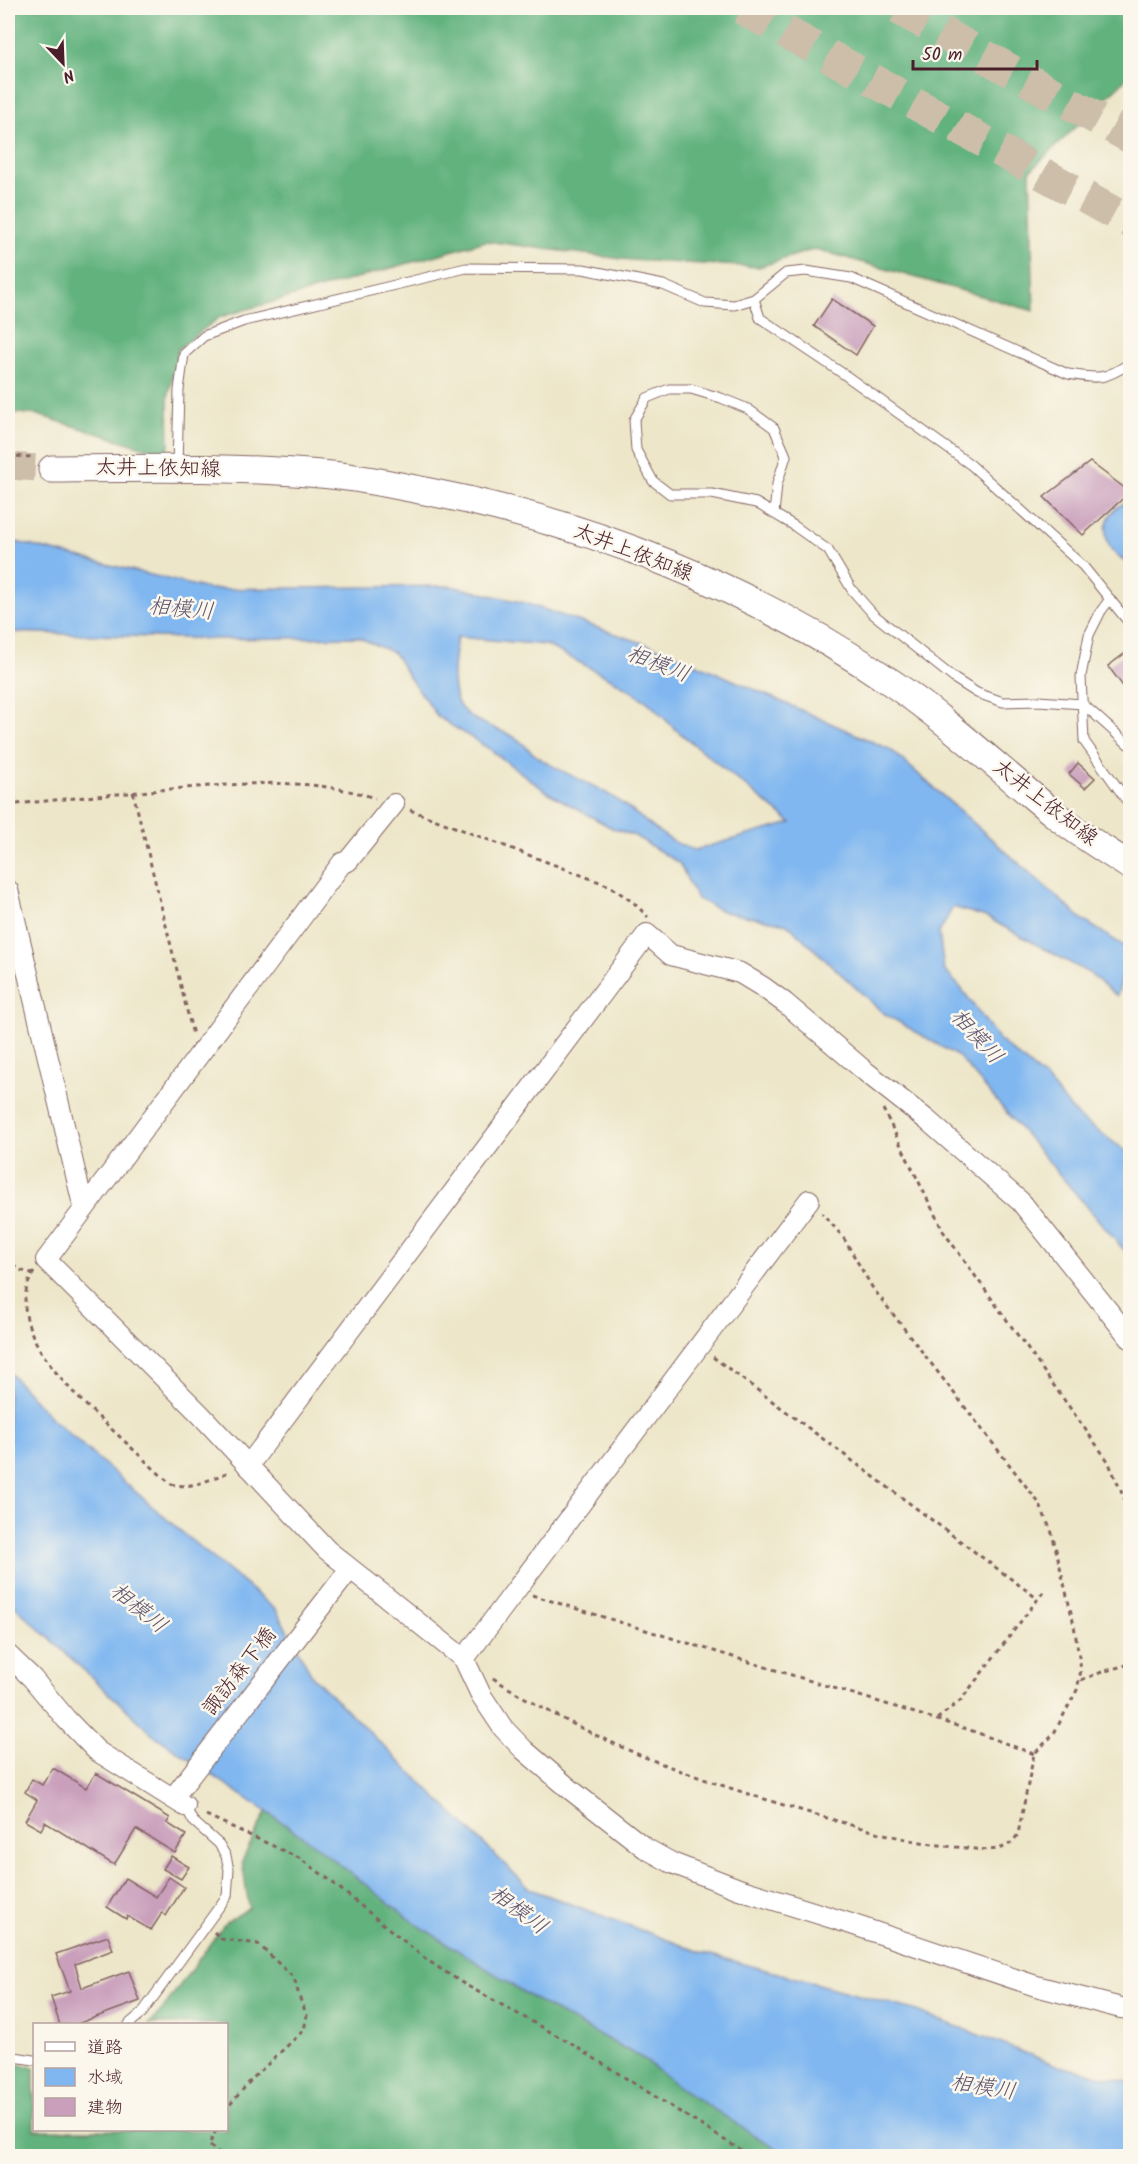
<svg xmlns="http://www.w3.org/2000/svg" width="1138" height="2164" font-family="Kalam,'Klee One',sans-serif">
	<rect width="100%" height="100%" fill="#fbf7ec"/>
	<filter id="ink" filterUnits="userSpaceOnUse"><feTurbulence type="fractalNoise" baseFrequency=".0167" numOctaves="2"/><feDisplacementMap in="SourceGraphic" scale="12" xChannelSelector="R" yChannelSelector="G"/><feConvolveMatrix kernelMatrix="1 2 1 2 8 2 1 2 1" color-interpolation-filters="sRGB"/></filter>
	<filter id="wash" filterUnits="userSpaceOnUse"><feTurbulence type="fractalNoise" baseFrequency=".008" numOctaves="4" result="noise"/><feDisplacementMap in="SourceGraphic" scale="24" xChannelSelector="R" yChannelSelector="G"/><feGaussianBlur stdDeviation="1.35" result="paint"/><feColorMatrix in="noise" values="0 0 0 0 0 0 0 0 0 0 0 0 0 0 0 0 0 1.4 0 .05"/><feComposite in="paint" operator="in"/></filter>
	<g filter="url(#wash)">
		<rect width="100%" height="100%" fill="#ede6c9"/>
		<g fill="#62b27e" stroke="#566854" stroke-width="1.5">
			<polygon points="8,8 1130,8 1130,75 1030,171 1034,311 815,249 759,267 629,260 486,241 220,317 178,349 168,398 169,446 165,454 38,415 8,412"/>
			<polygon points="266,1812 311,1842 415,1923 542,2004 642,2058 682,2089 787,2156 8,2156 8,2063 34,2067 34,2130 226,2130 226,2024 149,2024 162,2010 225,1923 249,1908 242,1861"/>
		</g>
		<g fill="#80b7f0" stroke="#656b8e" stroke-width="1.5" fill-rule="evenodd">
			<path d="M1130,501V562C1098,554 1098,509 1130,501Z"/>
			<path d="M8,540L208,589L451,586L525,603L672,653L891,750L1083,920L1130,950V983L1122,978L1117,996L1089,973L986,917L953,907L939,933L944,970L961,988L1000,1041L1047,1080L1078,1117L1130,1154V1257L959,1057L883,1013L787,924L724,912L697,899L679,863L635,836L612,828L547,792L488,748L438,717L409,677L394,653L358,637L215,639L8,632ZM457,637L546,645L617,682L648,702L675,729L791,823L695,850C661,841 641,814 611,796C588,781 561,773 538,757C529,751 523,742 514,737C496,727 465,721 457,701C450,684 454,654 457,637Z"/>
			<polygon points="8,1371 50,1417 185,1535 276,1610 313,1677 530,1889 700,1952 914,2010 1059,2066 1130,2082 1130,2156 787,2156 682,2089 642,2058 542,2004 415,1923 311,1842 155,1736 8,1600"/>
		</g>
		<g id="blocks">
			<g fill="#c99fbc">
				<polygon points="832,299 873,326 856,355 814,326"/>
				<polygon points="1090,462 1130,492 1083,535 1044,497"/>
				<polygon points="1131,649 1131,697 1108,666"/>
				<polygon points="1078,763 1095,778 1085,788 1069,774"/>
				<polygon points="53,1768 86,1788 96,1773 170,1818 167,1823 186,1835 175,1853 136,1829 114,1865 45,1822 41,1830 25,1821 37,1800 25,1792 32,1779 42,1785"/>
				<polygon points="171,1856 189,1867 181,1879 163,1869"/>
				<polygon points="169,1877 184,1887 166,1916 162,1913 151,1930 127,1916 126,1919 107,1907 125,1878 156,1897"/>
				<polygon points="108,1936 113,1950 75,1964 82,1988 129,1971 140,2001 74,2025 60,2025 51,1997 70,1991 56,1954"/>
			</g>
		</g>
	</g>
	<g filter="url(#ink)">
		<use href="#blocks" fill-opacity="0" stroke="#836562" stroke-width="1.5"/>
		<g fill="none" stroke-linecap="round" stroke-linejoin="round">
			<polyline stroke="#ccbea9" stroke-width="27" stroke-dasharray="27 14" stroke-linecap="butt" points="8,466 52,469"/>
			<g stroke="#ccbea9" stroke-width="33" stroke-dasharray="33 16" stroke-linecap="butt">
				<polyline points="742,8 1130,222"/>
				<polyline points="898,8 1130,137"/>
			</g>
			<defs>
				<g id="lane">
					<polyline points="754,299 760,318 845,375 971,465 1083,566 1130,624"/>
					<path d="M177,467L179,390L184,354L204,336L244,321L466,268L583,269L663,285L705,303L734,305L754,299L786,273L806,271L851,278L1068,374C1098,379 1105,380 1130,363"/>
					<polyline points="774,514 777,484 786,456 774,428 748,409 721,398 691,389 669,389 647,398 634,420 636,450 653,481 670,494 712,494 756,503 793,525 828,550 852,590 873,614 955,679 977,693 1003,702 1038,701 1083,704 1130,746"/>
					<polyline points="1110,599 1101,611 1089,635 1081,676 1084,741 1130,805"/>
					<polyline points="129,2024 142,2013 227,1896 229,1870 226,1856 219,1844 193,1821 185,1806"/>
					<polyline points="8,2056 34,2060"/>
				</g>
				<g id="street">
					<polyline points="394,804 348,861 342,863 46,1260 201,1415 327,1550 464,1659 481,1695 503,1728 524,1750 571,1790 645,1848 672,1863 739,1889 848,1923 1036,1986 1121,2008 1130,2009"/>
					<polyline points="8,890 84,1209"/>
					<polyline points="248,1466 647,934 671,955 740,973 763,987 785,1003 866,1072 927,1120 1021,1202 1130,1338"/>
					<polyline points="8,1655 32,1678 66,1719 97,1751 185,1806"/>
					<polyline points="464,1659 809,1200"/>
					<polyline points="173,1798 350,1569"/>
				</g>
				<path id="secondary" d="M52,469C145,468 238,466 331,475C363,478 394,485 425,491C591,523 755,589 895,685C952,724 1003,773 1057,816C1080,835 1106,850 1130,866"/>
			</defs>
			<use href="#lane" stroke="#836562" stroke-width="11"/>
			<use href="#street" stroke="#836562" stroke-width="22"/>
			<use href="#secondary" stroke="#836562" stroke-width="29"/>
			<g stroke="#836562" stroke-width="3" stroke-dasharray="4.5 4.5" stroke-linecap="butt">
				<polyline points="8,456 35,457"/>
				<polyline points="133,792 193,1035"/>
				<path d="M8,805C62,799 117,794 171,789C241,784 307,776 375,798"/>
				<polyline points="410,810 610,886 634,903 648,917"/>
				<polyline points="883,1109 943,1231 1108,1461 1130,1512"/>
				<polyline points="8,1258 17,1269 32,1274"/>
				<path d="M34,1272C0,1325 70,1391 106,1424C128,1444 149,1465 171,1484C192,1490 210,1479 229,1472"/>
				<polyline points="713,1357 1038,1599"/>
				<polyline points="532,1595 970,1730 1034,1754"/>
				<path d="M493,1678C540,1709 591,1734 642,1756C697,1778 753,1796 810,1813C858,1827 905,1842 956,1847C970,1848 987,1852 1001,1848C1009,1846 1014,1841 1018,1834L1034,1754L1053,1735L1077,1690L1081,1670L1074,1625L1052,1533L1039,1503L872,1287L843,1237L822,1213"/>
				<polyline points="1081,1680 1102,1672 1130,1664"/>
				<polyline points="937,1719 961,1700 1044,1591"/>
				<polyline points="206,1815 299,1858 327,1878 427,1960 464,1984 565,2040 750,2156"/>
				<polyline points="214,1932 221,1939 258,1944 294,1978 300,1999 307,2015 304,2030 252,2079 226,2109"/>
				<polyline points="216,2130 209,2145 221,2156"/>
				<polyline points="112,2156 185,2154 201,2156"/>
			</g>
			<use href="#lane" stroke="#fff" stroke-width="9"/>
			<use href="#street" stroke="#fff" stroke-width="20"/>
			<use href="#secondary" stroke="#fff" stroke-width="27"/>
		</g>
	</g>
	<g text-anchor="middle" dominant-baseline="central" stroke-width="5" stroke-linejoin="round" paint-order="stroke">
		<g font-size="21" fill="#4a1f2b" stroke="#fbf7ec">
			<text transform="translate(158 469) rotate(1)">太井上依知線</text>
			<text transform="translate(633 553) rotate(21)">太井上依知線</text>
			<text transform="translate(1045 803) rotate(38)">太井上依知線</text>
			<text transform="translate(240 1672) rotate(-52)">諏訪森下橋</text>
		</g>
		<g font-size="22" font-style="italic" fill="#5d5470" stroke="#fbf7ec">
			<text transform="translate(181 610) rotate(5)">相模川</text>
			<text transform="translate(658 665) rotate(21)">相模川</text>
			<text transform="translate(976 1037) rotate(48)">相模川</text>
			<text transform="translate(138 1609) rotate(39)">相模川</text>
			<text transform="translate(518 1911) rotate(37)">相模川</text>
			<text transform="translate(983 2088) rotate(9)">相模川</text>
		</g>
	</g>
	<rect width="1138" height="2164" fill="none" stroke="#fbf7ec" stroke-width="30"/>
	<rect x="33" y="2023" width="195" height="108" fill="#fbf7ec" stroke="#b4a19f" stroke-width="1.5"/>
	<rect x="45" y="2042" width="30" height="9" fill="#ffffff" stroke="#b4a19f" stroke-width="1.5"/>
	<text x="87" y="2053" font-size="18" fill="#4a1f2b">道路</text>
	<rect x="45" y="2068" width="30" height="18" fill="#80b7f0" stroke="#b4a19f" stroke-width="1.5"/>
	<text x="87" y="2083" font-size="18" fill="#4a1f2b">水域</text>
	<rect x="45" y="2098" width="30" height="18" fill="#c99fbc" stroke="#b4a19f" stroke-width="1.5"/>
	<text x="87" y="2113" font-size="18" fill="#4a1f2b">建物</text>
	<g transform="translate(63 63) rotate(157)" stroke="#fbf7ec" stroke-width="4.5" paint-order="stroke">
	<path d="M0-4.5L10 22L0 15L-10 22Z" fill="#4a1f2b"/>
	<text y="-9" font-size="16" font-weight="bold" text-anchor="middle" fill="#4a1f2b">N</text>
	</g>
	<path d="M913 60v9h124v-9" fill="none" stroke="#4a1f2b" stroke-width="3"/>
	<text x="922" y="60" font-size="18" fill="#4a1f2b" stroke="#fbf7ec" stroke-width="4.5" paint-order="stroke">50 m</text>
</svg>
